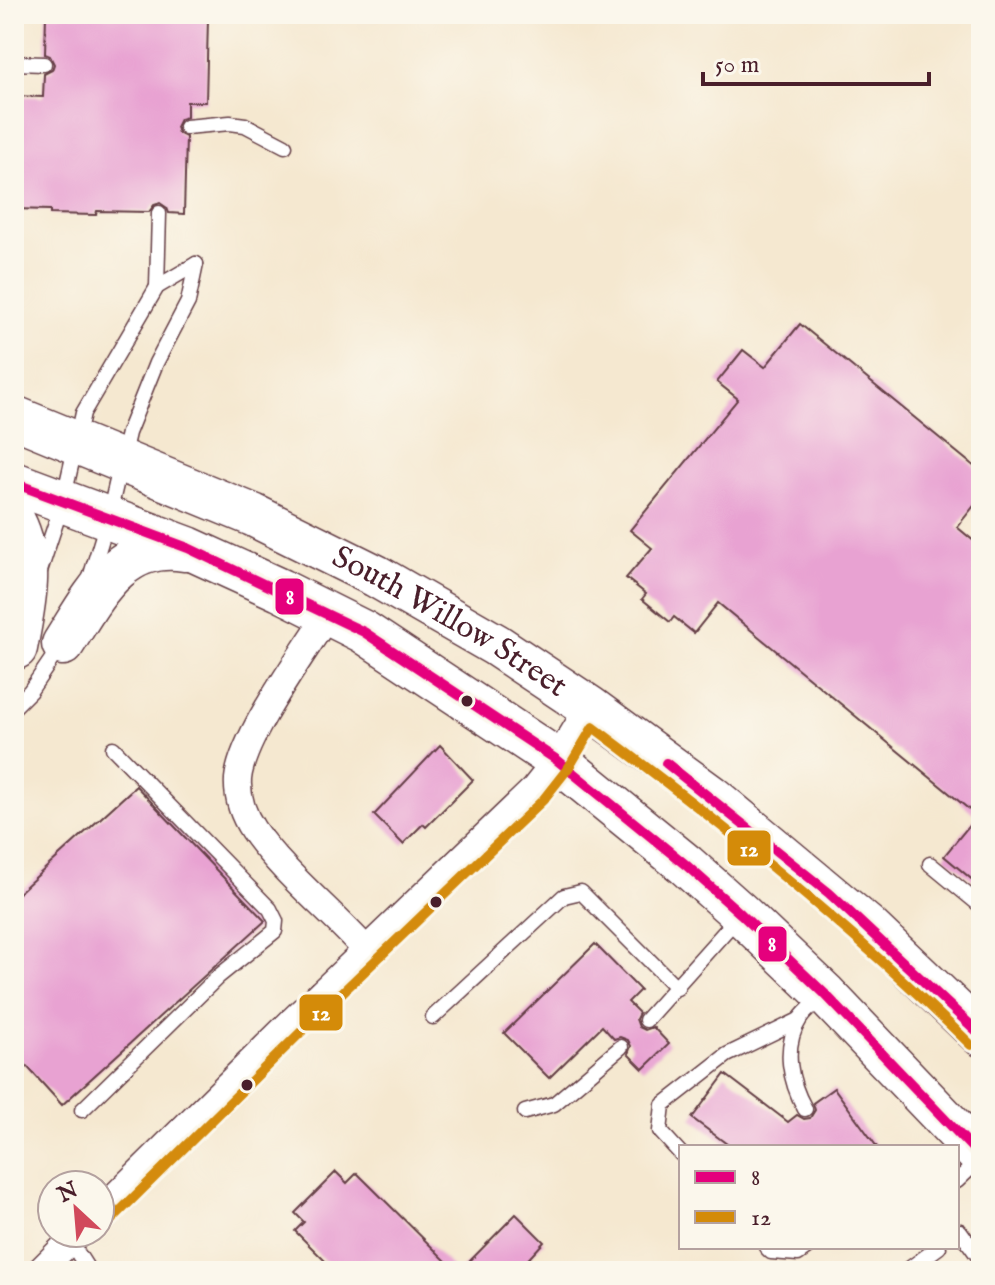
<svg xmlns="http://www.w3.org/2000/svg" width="995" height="1285" font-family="'IM FELL English',serif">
	<rect width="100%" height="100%" fill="#fbf7ec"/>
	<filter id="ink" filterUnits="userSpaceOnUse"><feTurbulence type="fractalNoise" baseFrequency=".0125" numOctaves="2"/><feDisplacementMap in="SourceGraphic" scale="16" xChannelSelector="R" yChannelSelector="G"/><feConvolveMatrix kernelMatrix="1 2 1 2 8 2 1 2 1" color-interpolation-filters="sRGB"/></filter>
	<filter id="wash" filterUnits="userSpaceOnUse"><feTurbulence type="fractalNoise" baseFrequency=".006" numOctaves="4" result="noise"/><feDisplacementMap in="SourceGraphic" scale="32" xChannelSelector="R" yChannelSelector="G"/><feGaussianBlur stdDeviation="1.8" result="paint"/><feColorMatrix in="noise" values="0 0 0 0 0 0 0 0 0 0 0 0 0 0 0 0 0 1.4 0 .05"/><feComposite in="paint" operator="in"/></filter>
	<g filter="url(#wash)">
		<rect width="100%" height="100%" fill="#f5e8d0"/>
		<g id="blocks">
			<g fill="#e8a2d2">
				<polygon points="46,14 208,18 206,102 187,102 187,117 180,119 176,127 178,133 186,137 184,214 169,213 167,208 160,203 154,205 149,212 97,211 96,215 50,214 50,210 14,209 16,96 43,97 44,74 52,70 54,64 50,56 45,54"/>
				<polygon points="800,324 981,472 981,497 957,527 981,547 981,887 944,856 977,816 718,603 694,633 674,617 670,622 642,599 646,594 626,578 652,548 630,530 738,399 717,382 743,350 765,367"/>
				<polygon points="440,745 473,780 426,827 423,824 403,844 374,815"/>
				<polygon points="136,786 265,921 62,1105 14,1052 14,897"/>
				<polygon points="595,944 640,990 628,1002 639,1013 636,1019 639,1027 645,1030 653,1027 669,1044 643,1069 628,1054 631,1046 628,1040 620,1037 614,1039 602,1026 549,1078 504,1033"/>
				<polygon points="725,1074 788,1122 797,1115 804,1119 810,1118 815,1110 813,1103 834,1088 877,1147 731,1147 692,1118"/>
				<polygon points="336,1172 347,1183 357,1173 456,1271 335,1271 295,1231 304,1222 295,1213"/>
				<polygon points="516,1214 544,1242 521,1267 516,1271 460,1271"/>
			</g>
		</g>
	</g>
	<g filter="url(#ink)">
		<use href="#blocks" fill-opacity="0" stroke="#643d44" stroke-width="2"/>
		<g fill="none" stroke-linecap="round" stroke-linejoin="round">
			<defs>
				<g id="lane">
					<polyline points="14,63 44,64"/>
					<polyline points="186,127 230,123 245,125 285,146"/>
					<polyline points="157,287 159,213"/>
					<polyline points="40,571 63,501 83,413 157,287 196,264"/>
					<polyline points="89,581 108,519 128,433 156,363 188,302 196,264"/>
					<polyline points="14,707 30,691 60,647"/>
					<polyline points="930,864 981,906"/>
					<polyline points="433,1017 564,896 581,892 677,988"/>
					<polyline points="646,1020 739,916"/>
					<path d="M805,1109C790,1082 782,1047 800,1019C805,1011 815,1004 822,997"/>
					<polyline points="82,1110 219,976 275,931 276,921 270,909 113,748"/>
					<polyline points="525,1112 554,1104 621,1047"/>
					<polyline points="681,1154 660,1131 663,1105 727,1055 799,1020"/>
					<polyline points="957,1181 978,1161"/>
					<polyline points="960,1231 981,1260"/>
					<polyline points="70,1241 89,1271"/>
					<polyline points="766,1247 771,1252 798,1254 808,1247"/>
					<polyline points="906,1271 939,1247"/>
				</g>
				<g id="street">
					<path d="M328,614C304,653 242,736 238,779C237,797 243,815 253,830C281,871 331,911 366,950"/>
					<polyline points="100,1211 293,1020 533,790 557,760 589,707"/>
					<polyline points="40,1271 78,1233"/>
				</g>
				<g id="primary">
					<path id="s1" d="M14,417L253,515L376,576L496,645L589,707L712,797L868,927L981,1035"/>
					<polyline points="14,483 188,548 280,590 364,632 557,760 686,865 741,914 825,994 981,1157"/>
					<path d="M14,521C35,562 24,605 16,648"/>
					<path d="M63,644C93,597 120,539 185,550"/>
				</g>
			</defs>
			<use href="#lane" stroke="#643d44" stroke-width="17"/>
			<use href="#street" stroke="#643d44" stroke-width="29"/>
			<use href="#primary" stroke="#643d44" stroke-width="45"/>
			<use href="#lane" stroke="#fff" stroke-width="14"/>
			<use href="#street" stroke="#fff" stroke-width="26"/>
			<use href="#primary" stroke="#fff" stroke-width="42"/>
			<defs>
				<g id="bus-1">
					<polyline points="14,483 188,548 364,632 557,760 686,865 741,914 825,994 981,1157"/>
					<polyline points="666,763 829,893 981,1035"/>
				</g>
				<path id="bus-2" d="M110,1221L303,1030L543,800L569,767L593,727C726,826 853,929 971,1045"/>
			</defs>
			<use href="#bus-1" stroke="#fbf7ec" stroke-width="16"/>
			<use href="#bus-2" stroke="#fbf7ec" stroke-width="16"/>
			<use href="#bus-1" stroke="#e5007d" stroke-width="10"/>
			<use href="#bus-2" stroke="#d48b09" stroke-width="10"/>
		</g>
	</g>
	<g fill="#4a1f2b" stroke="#fbf7ec" stroke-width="3">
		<circle cx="467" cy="701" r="7"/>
		<circle cx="436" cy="902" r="7"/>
		<circle cx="247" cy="1085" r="7"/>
	</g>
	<g text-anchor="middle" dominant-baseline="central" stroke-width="6" stroke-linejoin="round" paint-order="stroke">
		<g font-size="32" fill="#4a1f2b" stroke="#fbf7ec">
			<text stroke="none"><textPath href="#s1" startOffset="482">South Willow Street</textPath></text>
		</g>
	</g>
	<g stroke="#fbf7ec" stroke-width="3">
		<rect x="274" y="577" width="31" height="39" rx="8" fill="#e5007d"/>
		<rect x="726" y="829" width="46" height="38" rx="8" fill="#d48b09"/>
		<rect x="757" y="925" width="31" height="38" rx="8" fill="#e5007d"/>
		<rect x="298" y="993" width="46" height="39" rx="8" fill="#d48b09"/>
	</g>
	<g font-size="22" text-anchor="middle" font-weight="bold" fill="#fff">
		<text x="290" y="604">8</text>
		<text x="749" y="856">12</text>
		<text x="772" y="951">8</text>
		<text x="321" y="1020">12</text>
	</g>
	<rect width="995" height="1285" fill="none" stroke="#fbf7ec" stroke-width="48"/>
	<rect x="679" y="1145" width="280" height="104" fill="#fbf7ec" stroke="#b4a19f" stroke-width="2"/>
	<rect x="695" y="1171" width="40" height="12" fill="#e5007d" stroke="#b4a19f" stroke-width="2"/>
	<text x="751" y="1185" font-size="24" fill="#4a1f2b">8</text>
	<rect x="695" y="1211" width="40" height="12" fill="#d48b09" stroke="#b4a19f" stroke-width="2"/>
	<text x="751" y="1225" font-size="24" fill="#4a1f2b">12</text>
	<g transform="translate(76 1209) rotate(334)"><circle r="38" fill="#fbf7ec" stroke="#b4a19f" stroke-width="2"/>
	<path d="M0-6L14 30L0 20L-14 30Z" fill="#d1495b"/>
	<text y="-12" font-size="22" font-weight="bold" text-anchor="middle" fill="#4a1f2b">N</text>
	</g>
	<path d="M703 72v12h226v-12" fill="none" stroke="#4a1f2b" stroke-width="4"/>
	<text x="715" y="72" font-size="24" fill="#4a1f2b" stroke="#fbf7ec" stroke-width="6" paint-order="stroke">50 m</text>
</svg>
